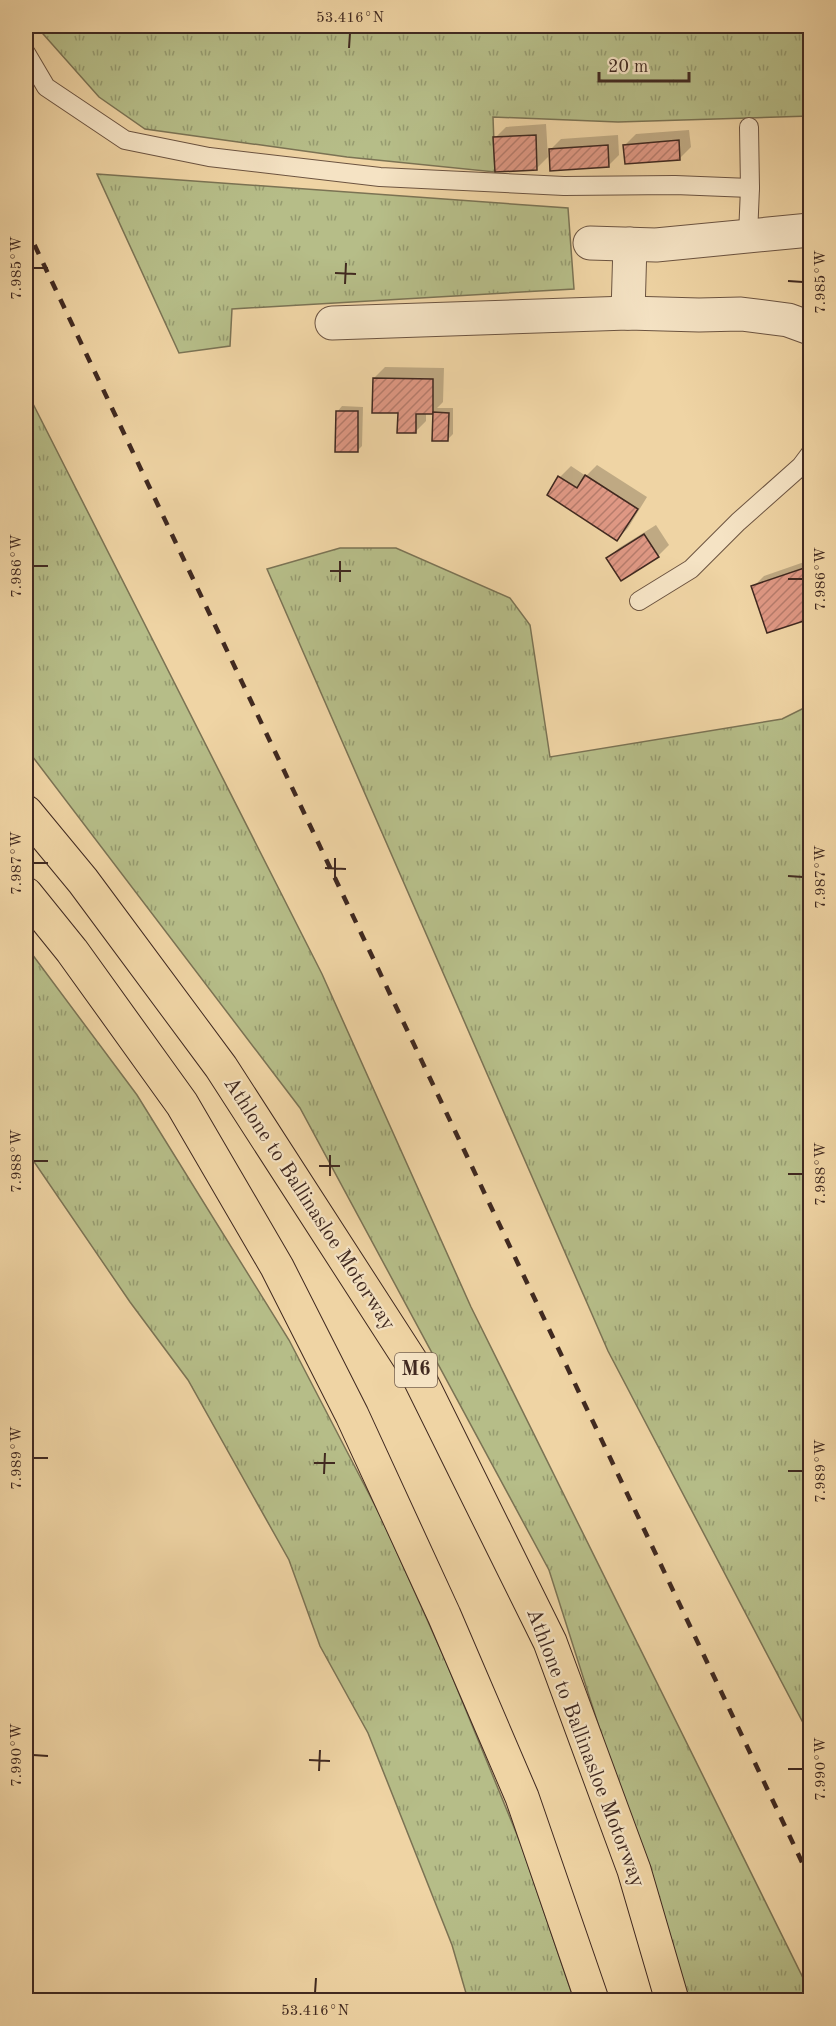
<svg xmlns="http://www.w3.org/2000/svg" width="836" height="2026" font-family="'Old Standard TT',serif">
	<defs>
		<pattern id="grass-tufts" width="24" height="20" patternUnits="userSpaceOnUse" patternTransform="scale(1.5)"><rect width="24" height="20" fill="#b6bd88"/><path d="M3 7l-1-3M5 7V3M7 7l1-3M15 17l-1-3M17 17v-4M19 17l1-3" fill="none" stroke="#959a6f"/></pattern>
		<pattern id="building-hatch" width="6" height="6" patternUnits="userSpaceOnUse" patternTransform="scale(1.5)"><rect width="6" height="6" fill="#df9884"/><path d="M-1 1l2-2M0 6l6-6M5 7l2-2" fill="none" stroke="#b67c6c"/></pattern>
	</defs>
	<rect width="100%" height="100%" fill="#efd4a4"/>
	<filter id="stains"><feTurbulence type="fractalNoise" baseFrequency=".00333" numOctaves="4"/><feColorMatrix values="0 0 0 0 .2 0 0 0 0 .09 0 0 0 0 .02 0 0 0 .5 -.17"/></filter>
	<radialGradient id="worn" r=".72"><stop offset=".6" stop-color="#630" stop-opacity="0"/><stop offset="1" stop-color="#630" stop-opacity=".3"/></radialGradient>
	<g fill="url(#grass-tufts)" stroke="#7b7354" stroke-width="1.5">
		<polygon points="36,26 810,26 810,116 618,122 493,117 495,172 347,157 145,129 99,97"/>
		<polygon points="97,174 568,208 574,289 232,309 230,346 179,353"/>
		<polygon points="26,390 322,974 471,1307 810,1992 810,2000 686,2000 549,1570 300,1108 26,748"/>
		<polygon points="340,548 396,548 510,598 530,625 550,757 782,719 810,705 810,1736 608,1351 267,569"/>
		<polygon points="26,946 137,1095 289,1340 382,1519 447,1664 522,1847 574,2000 468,2000 452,1945 368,1733 320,1646 289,1560 188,1380 130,1302 26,1150"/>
	</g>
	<g fill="#0003">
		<polygon points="546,124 548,157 537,168 495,138 506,127"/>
		<polygon points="689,130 691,147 680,158 625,145 636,134"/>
		<polygon points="618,135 619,155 608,166 550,150 561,139"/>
		<polygon points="385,367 444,368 443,402 437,408 453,408 453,434 447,440 434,413 426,412 426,421 415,432 374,378"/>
		<polygon points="342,406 363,407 362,446 357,451 337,412"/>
		<polygon points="597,465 647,497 628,528 617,539 560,477 571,466 586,476"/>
		<polygon points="656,525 669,545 658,556 608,559 619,548"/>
		<polygon points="810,560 810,617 768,631 753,587 764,576"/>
	</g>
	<g fill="url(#building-hatch)" stroke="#402920" stroke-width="1.5">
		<polygon points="536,135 537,170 495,172 493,137"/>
		<polygon points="679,140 680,160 625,164 623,145"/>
		<polygon points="608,145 609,167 550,171 549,149"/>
		<polygon points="373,378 433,379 433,414 416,414 416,433 397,433 398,413 372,413"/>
		<polygon points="336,411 358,411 358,452 335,452"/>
		<polygon points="433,412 449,413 448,441 432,441"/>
		<polygon points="585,475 638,509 617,541 547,495 558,476 577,488"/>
		<polygon points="644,534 659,557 621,581 606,558"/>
		<polygon points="810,566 810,619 767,633 751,586"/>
	</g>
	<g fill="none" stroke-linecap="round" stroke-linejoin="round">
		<defs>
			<g id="service">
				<polyline points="26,53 46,87 125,140 209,157 380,177 564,186 675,185 750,188"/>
				<polyline points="748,236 750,188 749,127"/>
				<polyline points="639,601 691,569 738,522 801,466 810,454"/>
			</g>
			<g id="minor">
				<polyline points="590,243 656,245 810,230"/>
				<polyline points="628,313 630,244"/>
				<polyline points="332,323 628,313 699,315 741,314 788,320 810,328"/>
			</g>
			<g id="motorway">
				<polyline points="26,812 83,881 221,1067 412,1363 550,1642 634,1870 672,2000"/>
				<polyline points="26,894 72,951 182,1104 277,1267 352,1415 444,1615 522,1797 592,2000"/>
			</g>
		</defs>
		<use href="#service" stroke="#6c5441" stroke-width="20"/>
		<use href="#minor" stroke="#6c5441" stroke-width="35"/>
		<use href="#motorway" stroke="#402920" stroke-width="35"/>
		<use href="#service" stroke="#f5e3c4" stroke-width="18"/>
		<use href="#minor" stroke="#f5e3c4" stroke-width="33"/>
		<use href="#motorway" stroke="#efd4a4" stroke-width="33"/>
		<polyline stroke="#402920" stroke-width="4.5" stroke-dasharray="10 10" stroke-linecap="butt" points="26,227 810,1879"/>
	</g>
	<path fill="none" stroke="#402920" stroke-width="2" d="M349,48L350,33M33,268H48M335,273L356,274M788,281L803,282M345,284L346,263M33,566H48M330,571H351M788,579H803M340,582V561M33,863H48M325,868L346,869M788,876L803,877M335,879V858M33,1161H48M319,1166H340M788,1174H803M330,1176V1155M33,1458H48M314,1463H335M788,1471H803M324,1474L325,1453M33,1755L48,1756M309,1760L330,1761M788,1769H803M319,1771L320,1750M315,1993L316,1978"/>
	<g text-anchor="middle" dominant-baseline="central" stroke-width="4.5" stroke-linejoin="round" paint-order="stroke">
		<rect fill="#f5e3c4" stroke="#766151" stroke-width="1.5" x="395" y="1353" width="42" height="34" rx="4.5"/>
		<g font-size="20" font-weight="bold" fill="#402920">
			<text x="416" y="1370">M6</text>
		</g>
		<g font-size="21" fill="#402920" stroke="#f5e3c4">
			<text transform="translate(309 1204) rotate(57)">Athlone to Ballinasloe Motorway</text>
			<text transform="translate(585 1748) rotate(69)">Athlone to Ballinasloe Motorway</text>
		</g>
	</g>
	<rect width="836" height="2026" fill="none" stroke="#efd4a4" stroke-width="66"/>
	<path d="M599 72v9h90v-9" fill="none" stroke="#402920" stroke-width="3"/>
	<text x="608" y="72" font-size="18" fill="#402920" stroke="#f5e3c4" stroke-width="4.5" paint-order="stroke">20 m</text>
	<rect x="33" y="33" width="770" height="1960" fill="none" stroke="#402920" stroke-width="2"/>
	<g font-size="15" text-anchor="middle" fill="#402920">
		<text x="350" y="22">53.416°N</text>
		<text transform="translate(16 268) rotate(-90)" y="5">7.985°W</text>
		<text transform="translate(820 282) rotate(-90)" y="5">7.985°W</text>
		<text transform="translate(16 566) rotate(-90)" y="5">7.986°W</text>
		<text transform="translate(820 579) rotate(-90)" y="5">7.986°W</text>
		<text transform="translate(16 863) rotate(-90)" y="5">7.987°W</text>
		<text transform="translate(820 877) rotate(-90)" y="5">7.987°W</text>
		<text transform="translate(16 1161) rotate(-90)" y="5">7.988°W</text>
		<text transform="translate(820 1174) rotate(-90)" y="5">7.988°W</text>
		<text transform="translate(16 1458) rotate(-90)" y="5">7.989°W</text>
		<text transform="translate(820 1471) rotate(-90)" y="5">7.989°W</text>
		<text transform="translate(16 1755) rotate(-90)" y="5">7.990°W</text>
		<text transform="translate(820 1769) rotate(-90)" y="5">7.990°W</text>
		<text x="315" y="2015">53.416°N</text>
	</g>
	<rect width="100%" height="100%" filter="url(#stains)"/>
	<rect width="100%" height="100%" fill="url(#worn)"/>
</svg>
